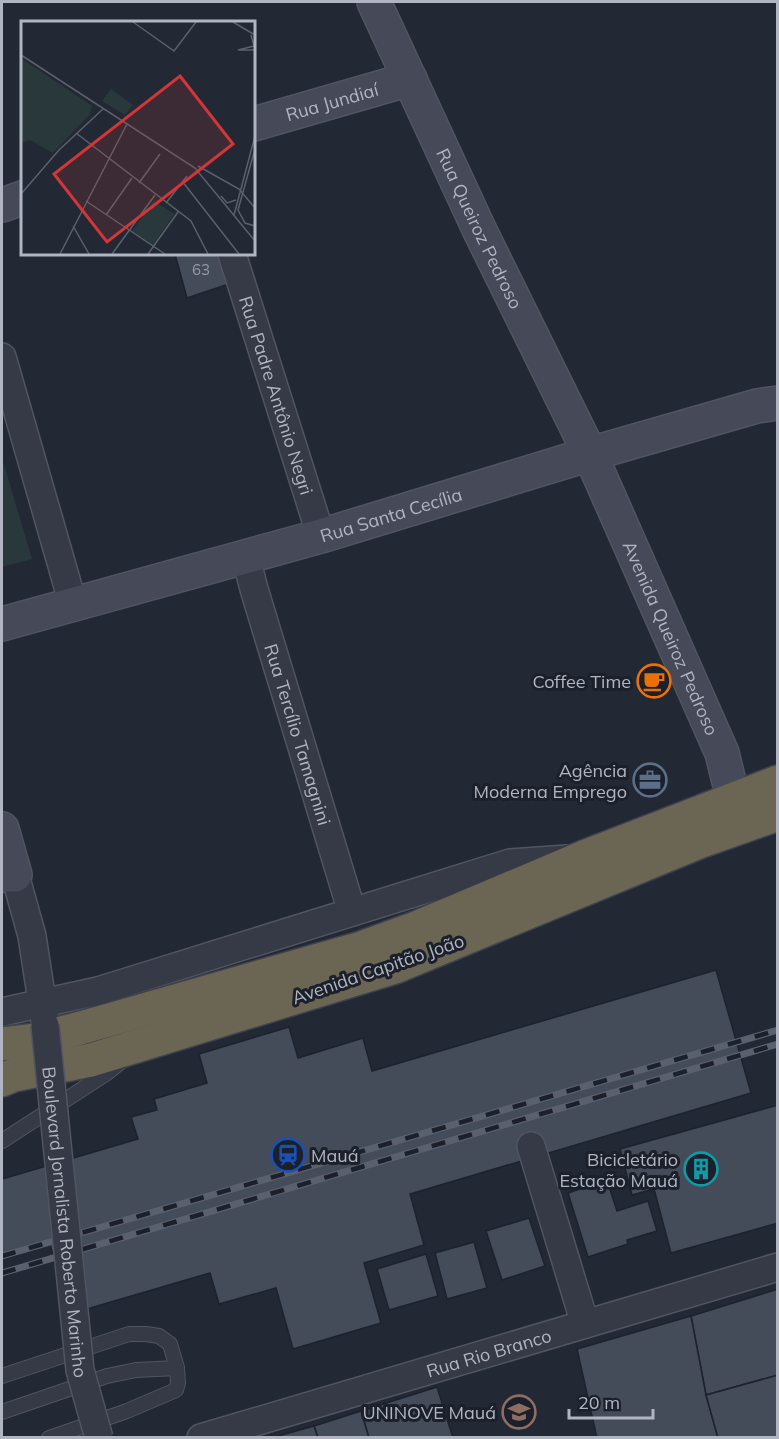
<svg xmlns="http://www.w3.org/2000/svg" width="779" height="1439" font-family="Mulish,sans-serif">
	<rect width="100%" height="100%" fill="#232835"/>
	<polygon fill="#29383a" points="2,458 32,559 2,567"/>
	<g fill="#444b59" stroke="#1d222c" stroke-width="1.5">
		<polygon points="175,254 218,254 229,284 187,298"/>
		<polygon points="716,970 751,1093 410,1194 424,1245 364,1263 381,1323 293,1349 276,1288 219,1304 210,1273 70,1314 49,1241 2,1254 2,1179 138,1139 131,1117 157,1110 154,1099 207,1083 199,1054 289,1027 298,1058 363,1038 372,1071"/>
		<polygon points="778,1105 778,1223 671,1253 654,1189 632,1195 620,1149"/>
		<polygon points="607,1180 617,1211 648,1201 657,1231 627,1240 628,1244 588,1257 568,1193"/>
		<polygon points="529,1218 545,1266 502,1280 486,1231"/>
		<polygon points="474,1242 487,1288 447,1299 435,1253"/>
		<polygon points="426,1254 438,1296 389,1310 377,1269"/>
		<polygon points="778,1289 778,1375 706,1395 691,1316"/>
		<polygon points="691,1316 706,1395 718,1438 597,1438 577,1349"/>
		<polygon points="778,1375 778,1438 718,1438 706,1395"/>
		<polygon points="437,1387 453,1438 369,1438 361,1411"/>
		<polygon points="361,1411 369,1438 318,1438 314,1426"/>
		<polygon points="314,1426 318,1438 271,1438"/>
	</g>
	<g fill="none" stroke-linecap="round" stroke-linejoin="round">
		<defs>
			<g id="lane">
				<polyline points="2,1141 107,1073 122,1061"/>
				<polyline points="2,1376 129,1334 146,1334 159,1336 170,1344 177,1368 178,1383 176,1390 127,1411 49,1438"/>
				<polyline points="2,1412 107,1376 136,1370 177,1368"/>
			</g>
			<g id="street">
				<path id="s1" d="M232,254L321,536"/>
				<polyline points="2,357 73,604"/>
				<path id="s2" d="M246,558L254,589L352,912"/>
				<polyline points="15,875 32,936 45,1021"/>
				<polyline points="2,1012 98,991 510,863 567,859"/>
				<polyline points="531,1146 585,1324"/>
				<path id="s3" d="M201,1438L778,1267"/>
			</g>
			<g id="secondary">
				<path id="s4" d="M374,2L479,229L590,454L722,753L733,798L743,826"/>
				<path id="s5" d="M254,124L410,79"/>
				<polyline points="2,205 22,198"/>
				<path id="s6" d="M2,624L321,536L590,454L757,406L778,403"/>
				<polyline points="2,829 15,875 2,875"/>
			</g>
			<g id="highway">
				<polyline points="2,1044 34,1040 77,1029 361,948 416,928 584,857 778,782"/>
				<polyline points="2,1080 14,1075 91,1060 395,967 699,842 778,814"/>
			</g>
		</defs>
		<use href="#lane" stroke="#515560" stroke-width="16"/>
		<use href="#street" stroke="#515560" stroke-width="30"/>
		<use href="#secondary" stroke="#515560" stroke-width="36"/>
		<use href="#highway" stroke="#3e424d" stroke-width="36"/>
		<use href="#lane" stroke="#363a46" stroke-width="14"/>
		<use href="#street" stroke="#363a46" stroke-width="27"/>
		<use href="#secondary" stroke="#454958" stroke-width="33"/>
		<use href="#highway" stroke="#6b6554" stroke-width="33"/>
		<defs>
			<g id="rail">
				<polyline points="2,1256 778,1030"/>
				<polyline points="2,1273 778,1044"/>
			</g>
		</defs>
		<use href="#rail" stroke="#5a606e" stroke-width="7"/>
		<use href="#rail" stroke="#1b202a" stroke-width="4.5" stroke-dasharray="14" stroke-linecap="butt"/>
		<defs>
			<g id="street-bridge">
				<path id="s7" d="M45,1025L80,1370L99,1438"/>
			</g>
		</defs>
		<use href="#street-bridge" stroke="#515560" stroke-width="30" stroke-linecap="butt"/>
		<use href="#street-bridge" stroke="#363a46" stroke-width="27"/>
	</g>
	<defs>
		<symbol id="cafe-ring" viewBox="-11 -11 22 22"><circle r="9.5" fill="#1b202a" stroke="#e8710a" stroke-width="1.5"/><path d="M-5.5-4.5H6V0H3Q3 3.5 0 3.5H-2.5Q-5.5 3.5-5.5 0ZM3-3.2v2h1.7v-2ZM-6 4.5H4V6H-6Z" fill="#e8710a"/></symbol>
		<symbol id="office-ring" viewBox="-11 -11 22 22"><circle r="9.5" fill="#1b202a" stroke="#5c6f8a" stroke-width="1.5"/><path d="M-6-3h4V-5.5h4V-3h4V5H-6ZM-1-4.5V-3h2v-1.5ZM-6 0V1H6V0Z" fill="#5c6f8a"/></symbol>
		<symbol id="station-ring" viewBox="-11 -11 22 22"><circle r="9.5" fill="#1b202a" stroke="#1a4fb4" stroke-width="1.5"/><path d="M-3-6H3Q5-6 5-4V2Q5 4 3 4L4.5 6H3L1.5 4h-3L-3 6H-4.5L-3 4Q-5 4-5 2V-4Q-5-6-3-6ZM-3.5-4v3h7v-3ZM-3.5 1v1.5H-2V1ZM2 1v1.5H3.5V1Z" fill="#1a4fb4"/></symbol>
		<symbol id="building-ring" viewBox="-11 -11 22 22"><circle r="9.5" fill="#1b202a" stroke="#0f9aa8" stroke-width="1.5"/><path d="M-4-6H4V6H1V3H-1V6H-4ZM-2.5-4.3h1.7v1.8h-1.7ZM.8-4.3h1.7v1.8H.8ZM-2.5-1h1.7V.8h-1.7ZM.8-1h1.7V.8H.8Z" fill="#0f9aa8"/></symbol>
		<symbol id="university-ring" viewBox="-11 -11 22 22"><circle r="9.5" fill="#1b202a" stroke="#8d6e63" stroke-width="1.5"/><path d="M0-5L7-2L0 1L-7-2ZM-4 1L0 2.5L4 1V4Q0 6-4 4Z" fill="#8d6e63"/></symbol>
	</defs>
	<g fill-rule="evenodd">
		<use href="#cafe-ring" x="635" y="662" width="38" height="38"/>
		<use href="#office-ring" x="631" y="761" width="38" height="38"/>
		<use href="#station-ring" x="269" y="1136" width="38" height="38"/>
		<use href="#building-ring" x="682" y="1150" width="38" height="38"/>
		<use href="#university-ring" x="500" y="1393" width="38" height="38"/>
	</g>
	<g text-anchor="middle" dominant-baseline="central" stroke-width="6" stroke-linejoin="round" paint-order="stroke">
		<g font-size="15" fill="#969aa8">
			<text x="201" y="269">63</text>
		</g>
		<g font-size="18" fill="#b1b5c2" stroke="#1b202a">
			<text stroke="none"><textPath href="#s5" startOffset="81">Rua Jundiaí</textPath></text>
			<text stroke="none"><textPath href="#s4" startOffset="250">Rua Queiroz Pedroso</textPath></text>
			<text stroke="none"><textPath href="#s1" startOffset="148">Rua Padre Antônio Negri</textPath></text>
			<text stroke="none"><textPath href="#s6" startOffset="404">Rua Santa Cecília</textPath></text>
			<text stroke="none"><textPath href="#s4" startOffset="702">Avenida Queiroz Pedroso</textPath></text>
			<text stroke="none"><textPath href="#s2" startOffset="184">Rua Tercílio Tamagnini</textPath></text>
			<text transform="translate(378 969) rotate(-19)">Avenida Capitão João</text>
			<text stroke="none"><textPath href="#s7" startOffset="198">Boulevard Jornalista Roberto Marinho</textPath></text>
			<text stroke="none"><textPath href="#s3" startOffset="300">Rua Rio Branco</textPath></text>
		</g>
		<g font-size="18" fill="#b1b5c2" stroke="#1b202a" text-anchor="end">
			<text x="631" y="681">Coffee Time</text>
			<text x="627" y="770">Agência<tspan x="627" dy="21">Moderna Emprego</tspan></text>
			<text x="311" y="1155" text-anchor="start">Mauá</text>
			<text x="678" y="1159">Bicicletário<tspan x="678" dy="21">Estação Mauá</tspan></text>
			<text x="496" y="1412">UNINOVE Mauá</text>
		</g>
	</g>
	<g transform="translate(21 21)">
		<rect width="234" height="234" fill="#232835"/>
		<path d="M0,37L71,85L69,93L32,132L9,119L0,122ZM90,68L112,84L104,94L81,80ZM133,180L153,193L132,224L111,210Z" fill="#29383a"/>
		<path fill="none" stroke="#5c606d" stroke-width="1.5" d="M112,1L153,30L175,1M212,1L234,14M230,14L233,25L217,29H234M0,34L174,147L234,220M55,112L170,200L187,233M234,128L217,189L224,202L234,205M177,145L218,168L234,187M161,160L218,233M118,162L139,133M0,173L38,129L82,88M200,175L206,182L215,179M65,180L144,233M145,182L166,155M85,194L111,157M213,194L234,115M52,205L68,233M39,233L106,103M91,233L134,174M127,233L157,191"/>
		<path fill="#d23637" fill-opacity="0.15" stroke="#d23637" stroke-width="3" d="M159,55L212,123L86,221L33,153Z"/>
		<rect width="234" height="234" fill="none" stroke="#b1b5c2" stroke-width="3"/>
	</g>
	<rect width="779" height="1439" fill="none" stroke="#b1b5c2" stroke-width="6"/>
	<path d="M569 1409v9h84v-9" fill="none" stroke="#b1b5c2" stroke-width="3"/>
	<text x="578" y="1409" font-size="18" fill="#b1b5c2" stroke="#1b202a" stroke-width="4.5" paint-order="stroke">20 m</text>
</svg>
